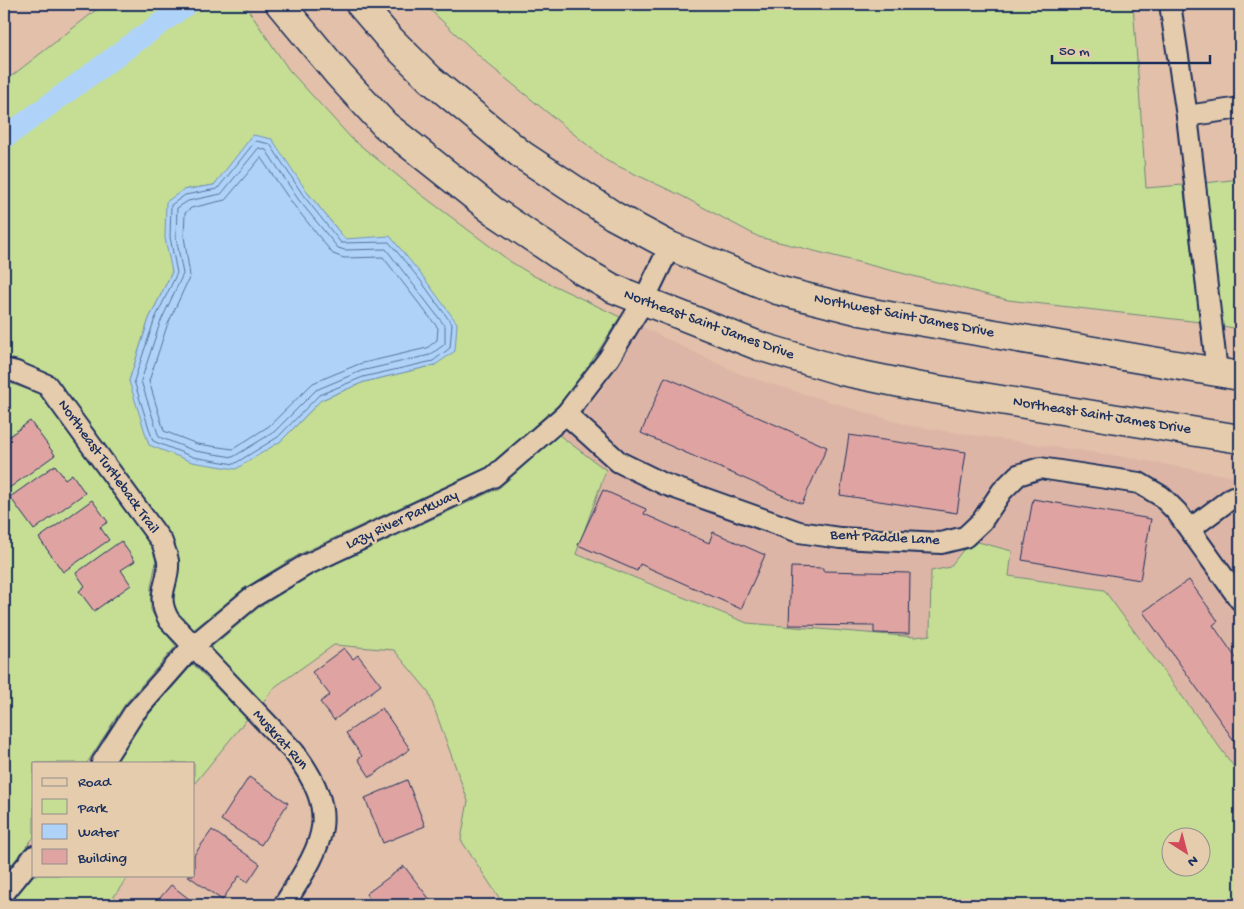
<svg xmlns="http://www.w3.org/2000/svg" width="1244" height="909" font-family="'Gochi Hand',sans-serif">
	<rect width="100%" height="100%" fill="#e2c0a9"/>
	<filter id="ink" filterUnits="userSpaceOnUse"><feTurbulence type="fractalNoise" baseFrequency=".02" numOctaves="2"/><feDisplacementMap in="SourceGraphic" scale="10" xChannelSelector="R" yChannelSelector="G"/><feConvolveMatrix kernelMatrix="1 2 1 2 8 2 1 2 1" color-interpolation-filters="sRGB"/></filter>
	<g filter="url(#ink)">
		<g fill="#ddb5a6">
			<polygon points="642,327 742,375 910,426 1125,457 1240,478 1240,488 1235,481 1192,513 1169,488 1139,472 1040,457 1010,466 992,484 973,513 958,526 939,531 840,526 800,520 667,473 625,452 582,413 600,393"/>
			<polygon points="567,429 612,470 660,494 796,543 841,550 942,555 963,550 950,567 931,571 930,635 915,637 747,623 576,554 606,470 559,435"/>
			<polygon points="1042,481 1136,495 1155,506 1169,519 1240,619 1240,769 1237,772 1104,590 1009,576 1012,551 978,542 992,528 1011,499 1024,486"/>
			<polygon points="1240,508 1240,581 1206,533"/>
		</g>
		<g fill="#c5de94" stroke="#708679" fill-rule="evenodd">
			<path d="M104,4H244L289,70L351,138L419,193L511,262L534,276L620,317L581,378L558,405L487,467L300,554L243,589L192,631C162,597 177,603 179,566C180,556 174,545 171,535L55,378L20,361L4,357V82ZM233,163L307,192L345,239L435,365L364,382L321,400L281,441L129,381L149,319L172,272L183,190L214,185Z"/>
			<polygon points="424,4 1133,4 1146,188 1183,185 1200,322 1008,300 759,237 680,195 607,161 488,64"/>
			<polygon points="1240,179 1240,329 1222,326 1205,183"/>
			<polygon points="4,381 40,394 152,546 156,562 151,587 151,610 159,625 176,646 125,704 87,763 34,763 34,837 4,874"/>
			<path d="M559,435L606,470L576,554L747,623L915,637L930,635L931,571L950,567L963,550L978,542L1012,551L1009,576L1104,590L1237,771L1240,769V905H504L461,840L468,801L428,691L394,650L334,645L276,686L262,703L209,649L258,608L312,575L499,488ZM1172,836H1202V866H1172Z"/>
			<polygon points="193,664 247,719 194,784 194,763 116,763 143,721"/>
			<polygon points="34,875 129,875 108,905 9,905"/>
		</g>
		<polygon fill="#afd3f8" stroke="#7491ba" points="253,135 272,139 307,192 345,239 390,236 424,278 457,323 455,351 435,365 364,382 321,400 281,441 236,469 192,462 149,445 129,381 149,319 172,272 165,238 166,202 183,190 214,185"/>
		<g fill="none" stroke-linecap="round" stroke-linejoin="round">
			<g stroke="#56719c" stroke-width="1">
				<polygon points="256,141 270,144 303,195 341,243 389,242 421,281 452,324 450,348 433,361 363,377 319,395 278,437 234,464 193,457 153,441 134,381 154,321 177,273 170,237 171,205 185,195 217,189"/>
				<polygon points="259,148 266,150 298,199 338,248 345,250 386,249 445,326 445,344 430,355 361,371 316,390 274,432 233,457 195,451 159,437 141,381 160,323 183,274 176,237 177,208 188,201 221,194"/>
				<polygon points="261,158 292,203 333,254 344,258 383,257 438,328 437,340 427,348 359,364 313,383 269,426 233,449 197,444 164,431 149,381 167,326 190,276 184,236 185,213 191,208 225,200"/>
			</g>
			<polyline stroke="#afd3f8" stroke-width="22" points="4,138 187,4"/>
		</g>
		<g fill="#dfa4a2" stroke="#1b2f5e">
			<polygon points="665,377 827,447 802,504 641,433"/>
			<polygon points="30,421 55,455 5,491 4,440"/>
			<polygon points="849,435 966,452 957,513 840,495"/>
			<polygon points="55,465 65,479 72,474 85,493 34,530 10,497"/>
			<polygon points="603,490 646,509 644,514 709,543 713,532 765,555 741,609 640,564 637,571 578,545"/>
			<polygon points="1033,499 1151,519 1140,580 1022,560"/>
			<polygon points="92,500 108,522 100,527 109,540 63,572 39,538"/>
			<polygon points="121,541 135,561 121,570 131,585 94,611 79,591 85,586 76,573"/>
			<polygon points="791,567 823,568 823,571 910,573 909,634 874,633 874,626 789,625"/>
			<polygon points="1189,580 1218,621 1213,625 1240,664 1240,749 1143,612"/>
			<polygon points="344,648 353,659 358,655 381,685 334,720 320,702 330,695 312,672"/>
			<polygon points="382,708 410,749 370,777 358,759 362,756 346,733"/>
			<polygon points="249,777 288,803 261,845 221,820"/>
			<polygon points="407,780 425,826 383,843 365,798"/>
			<polygon points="212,830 260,864 248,882 239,876 222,900 187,875 194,875 194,855"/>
			<polygon points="404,866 434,905 374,905 366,894"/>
			<polygon points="171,885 197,905 154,905"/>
		</g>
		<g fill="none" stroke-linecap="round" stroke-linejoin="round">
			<defs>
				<g id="minor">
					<polyline points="1170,4 1187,116 1217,372"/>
					<polyline points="1187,116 1240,108"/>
					<path d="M4,369L16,372L47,385L162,542C164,548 167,555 168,561C170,584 154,594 169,620L294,752C343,817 322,844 284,905"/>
					<polyline points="566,414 619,462 664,484 799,532 840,538 941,543 965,537 982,521 1002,491 1018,475 1040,468 1139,483 1161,496 1177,512 1240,600"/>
					<polyline points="1190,529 1233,497"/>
					<polyline points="102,763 134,713 192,647 251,598 306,565 493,477 566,414 609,358 643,302 670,246"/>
					<polyline points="4,893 34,856"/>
				</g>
				<g id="secondary">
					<polyline points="280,4 339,75 385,125 492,210 581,270 612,288 759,346 842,371 915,386 1240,439"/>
					<polyline points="360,4 389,38 430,79 522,155 614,216 670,246 777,290 860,311 1240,376"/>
				</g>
			</defs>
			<use href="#minor" stroke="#1b2f5e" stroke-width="24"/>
			<use href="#secondary" stroke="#1b2f5e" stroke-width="31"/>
			<use href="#minor" stroke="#e4ccac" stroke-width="20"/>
			<use href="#secondary" stroke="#e4ccac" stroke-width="28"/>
		</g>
	</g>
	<g text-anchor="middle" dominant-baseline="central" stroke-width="4.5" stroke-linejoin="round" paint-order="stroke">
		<g font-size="15" fill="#1b2f5e" stroke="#e4ccac">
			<text transform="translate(904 316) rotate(11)">Northwest Saint James Drive</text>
			<text transform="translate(709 325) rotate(20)">Northeast Saint James Drive</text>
			<text transform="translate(1102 416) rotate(9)">Northeast Saint James Drive</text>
			<text transform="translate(108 467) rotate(54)">Northeast Turtleback Trail</text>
			<text transform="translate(402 520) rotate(-25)">Lazy River Parkway</text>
			<text transform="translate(885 538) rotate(3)">Bent Paddle Lane</text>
			<text transform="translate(280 740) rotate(48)">Muskrat Run</text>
		</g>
	</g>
	<rect width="1244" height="909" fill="none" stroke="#e4ccac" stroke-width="20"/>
	<rect x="10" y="10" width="1224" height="889" fill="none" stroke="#1b2f5e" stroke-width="2" filter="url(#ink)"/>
	<rect x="32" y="762" width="162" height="115" fill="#e4ccac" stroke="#948d8d"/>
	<rect x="42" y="778" width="25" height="8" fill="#e4ccac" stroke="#948d8d"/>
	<text x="78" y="786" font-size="15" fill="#1b2f5e">Road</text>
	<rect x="42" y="799" width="25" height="15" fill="#c5de94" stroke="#948d8d"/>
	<text x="78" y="812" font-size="15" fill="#1b2f5e">Park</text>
	<rect x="42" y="824" width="25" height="15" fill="#afd3f8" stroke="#948d8d"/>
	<text x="78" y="836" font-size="15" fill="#1b2f5e">Water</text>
	<rect x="42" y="849" width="25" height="15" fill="#dfa4a2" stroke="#948d8d"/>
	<text x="78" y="862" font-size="15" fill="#1b2f5e">Building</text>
	<g transform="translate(1186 852) rotate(144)"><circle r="24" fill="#e4ccac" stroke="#948d8d"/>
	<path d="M0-4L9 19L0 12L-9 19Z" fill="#d1495b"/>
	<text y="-8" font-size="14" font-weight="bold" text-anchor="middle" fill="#1b2f5e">N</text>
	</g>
	<path d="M1052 55v8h158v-8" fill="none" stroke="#1b2f5e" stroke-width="2.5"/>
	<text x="1059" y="55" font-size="15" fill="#1b2f5e" stroke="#e4ccac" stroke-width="4" paint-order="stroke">50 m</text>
</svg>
